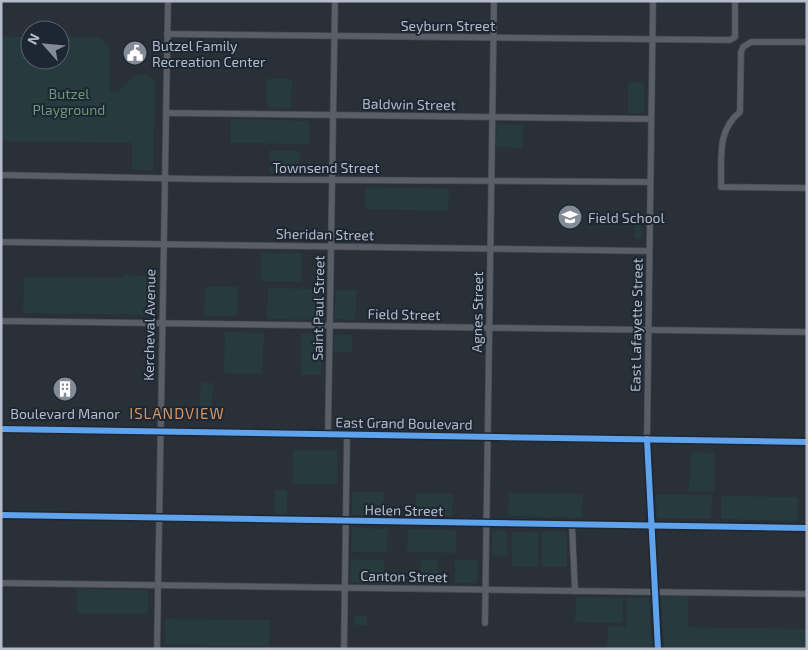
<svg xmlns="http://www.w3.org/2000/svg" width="808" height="650" font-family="'Exo 2',sans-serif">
	<rect width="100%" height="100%" fill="#2a3038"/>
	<g fill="#273a3e">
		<polygon points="1,37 30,37 30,60 60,60 60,37 100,38 109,46 110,91 118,92 134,76 146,74 155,83 153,171 132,169 132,143 1,141"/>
		<polygon points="267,79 292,79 291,108 267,108"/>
		<polygon points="628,82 644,83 644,113 628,113"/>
		<polygon points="231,119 309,121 309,144 231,143"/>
		<polygon points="497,124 523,125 522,148 496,147"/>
		<polygon points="270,150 300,151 299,174 270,173"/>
		<polygon points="366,187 449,189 448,211 365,209"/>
		<polygon points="635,225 641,225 642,238 640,239 634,238"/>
		<polygon points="261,253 302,253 301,282 261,281"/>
		<polygon points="125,275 150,276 150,315 23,313 24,277 125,278"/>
		<polygon points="205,287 238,287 237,316 204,316"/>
		<polygon points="268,288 322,289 321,320 267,319"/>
		<polygon points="336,290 357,290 355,320 334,319"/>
		<polygon points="225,332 264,333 262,374 224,373"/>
		<rect x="301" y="334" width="20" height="41"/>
		<rect x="334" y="335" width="18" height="17"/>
		<polygon points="201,382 213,383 211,417 199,416"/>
		<rect x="293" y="450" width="44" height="34"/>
		<polygon points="691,452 714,453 714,491 689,491"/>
		<polygon points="275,490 287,490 287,514 274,514"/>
		<polygon points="352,492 384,492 383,515 352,515"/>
		<polygon points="416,493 453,494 452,517 415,516"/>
		<polygon points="509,493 583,494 582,518 508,516"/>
		<polygon points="656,495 712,495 711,519 657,518"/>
		<polygon points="721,496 798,497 797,521 721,519"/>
		<polygon points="352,528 388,529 387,552 351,552"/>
		<polygon points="408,529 456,530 456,553 407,552"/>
		<polygon points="492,530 507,531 507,556 492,555"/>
		<polygon points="567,531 567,567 542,567 541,532"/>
		<polygon points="512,532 538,532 538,567 512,566"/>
		<polygon points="351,559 384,560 384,583 350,582"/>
		<polygon points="421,560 438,560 438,583 420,583"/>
		<polygon points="455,560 478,560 477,583 455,583"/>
		<polygon points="77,589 148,590 148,614 77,613"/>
		<polygon points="661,595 688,596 688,627 807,629 807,649 664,649"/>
		<polygon points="576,597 623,598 622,623 575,622"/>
		<polygon points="626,598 649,598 652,649 607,649 608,627 626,627"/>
		<rect x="355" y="616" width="12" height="9"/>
		<polygon points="165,619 270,620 269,646 165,645"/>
	</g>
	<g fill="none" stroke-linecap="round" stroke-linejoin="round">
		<defs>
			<g id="minor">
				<polyline points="653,1 647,439 658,649"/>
				<polyline points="167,34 730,40 735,37 735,1"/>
				<path d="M807,42H751L743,47L741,52L740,112C716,131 722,159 721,187L807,188"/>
				<polyline points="166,113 651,119"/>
				<polyline points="1,175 197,179 650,182"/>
				<polyline points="1,242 649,251"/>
				<polyline points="1,321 807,332"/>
				<polyline points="328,434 335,1"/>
				<polyline points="1,515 807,528"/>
				<polyline points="572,525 575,591"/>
				<polyline points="1,583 807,594"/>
				<polyline points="485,623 494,1"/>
				<polyline points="157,649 168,1"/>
				<polyline points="344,649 347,435"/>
			</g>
			<polyline id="major" points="1,429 807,442"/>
		</defs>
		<use href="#minor" stroke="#484c53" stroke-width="7"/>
		<use href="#major" stroke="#484c55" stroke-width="8"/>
		<use href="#minor" stroke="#5a5e66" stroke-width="5.5"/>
		<use href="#major" stroke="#5c6168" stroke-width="7"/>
		<defs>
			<g id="cycleway">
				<polyline points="1,429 807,442"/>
				<polyline points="647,439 658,649"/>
				<polyline points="1,515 807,528"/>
			</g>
		</defs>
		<use href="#cycleway" stroke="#1d2633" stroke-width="9"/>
		<use href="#cycleway" stroke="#60a3ed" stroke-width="6"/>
	</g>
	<defs>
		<symbol id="civic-disc" viewBox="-11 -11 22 22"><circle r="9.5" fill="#848b96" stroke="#1d2633"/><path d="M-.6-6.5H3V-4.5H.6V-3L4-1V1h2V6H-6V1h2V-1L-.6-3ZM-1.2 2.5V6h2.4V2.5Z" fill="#fff"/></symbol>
		<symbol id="school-disc" viewBox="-11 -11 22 22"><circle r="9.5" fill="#848b96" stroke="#1d2633"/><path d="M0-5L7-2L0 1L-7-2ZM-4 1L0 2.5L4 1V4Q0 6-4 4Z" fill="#fff"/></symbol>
		<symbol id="building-disc" viewBox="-11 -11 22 22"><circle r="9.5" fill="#848b96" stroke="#1d2633"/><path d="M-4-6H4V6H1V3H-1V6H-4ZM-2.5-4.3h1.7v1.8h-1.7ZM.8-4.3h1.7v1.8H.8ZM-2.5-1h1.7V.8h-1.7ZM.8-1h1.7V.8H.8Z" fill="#fff"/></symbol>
	</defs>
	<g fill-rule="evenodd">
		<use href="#civic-disc" x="121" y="39" width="28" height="28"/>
		<use href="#school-disc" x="556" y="203" width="28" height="28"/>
		<use href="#building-disc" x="51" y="375" width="28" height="28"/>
	</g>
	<g text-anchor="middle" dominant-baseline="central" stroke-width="4" stroke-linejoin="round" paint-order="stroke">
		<g font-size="14" fill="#b4bcc9" stroke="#1d2633">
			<text x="448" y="25">Seyburn Street</text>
			<text transform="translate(409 104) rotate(1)">Baldwin Street</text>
			<text x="326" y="167">Townsend Street</text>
			<text transform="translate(325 234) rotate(1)">Sheridan Street</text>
			<text transform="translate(318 308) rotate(-89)">Saint Paul Street</text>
			<text transform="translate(477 312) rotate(-89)">Agnes Street</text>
			<text transform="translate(404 314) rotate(1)">Field Street</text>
			<text transform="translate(149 325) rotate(-89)">Kercheval Avenue</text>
			<text transform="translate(636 325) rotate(-89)">East Lafayette Street</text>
			<text transform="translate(404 423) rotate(1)">East Grand Boulevard</text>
			<text transform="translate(404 510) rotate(1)">Helen Street</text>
			<text transform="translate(404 576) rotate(1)">Canton Street</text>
		</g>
		<g font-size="14" fill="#b4bcc9" stroke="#1d2633" text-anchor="start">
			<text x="152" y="45">Butzel Family<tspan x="152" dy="16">Recreation Center</tspan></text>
			<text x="588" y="217">Field School</text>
			<text x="65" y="413" text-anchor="middle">Boulevard Manor</text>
		</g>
		<g font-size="14" fill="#6b9a76" stroke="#1d2633">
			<text x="69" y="93">Butzel<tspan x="69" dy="16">Playground</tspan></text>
		</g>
		<g font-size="15" letter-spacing="1" fill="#d59563" stroke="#1d2633">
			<text x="177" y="413">ISLANDVIEW</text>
		</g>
	</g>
	<rect width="808" height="650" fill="none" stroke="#b4bcc9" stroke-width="5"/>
	<g transform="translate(45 45) rotate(297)"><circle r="24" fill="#1d2633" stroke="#59626f"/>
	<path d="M0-4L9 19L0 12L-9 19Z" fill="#848b96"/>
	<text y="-8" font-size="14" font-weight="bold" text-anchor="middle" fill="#b4bcc9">N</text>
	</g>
</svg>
